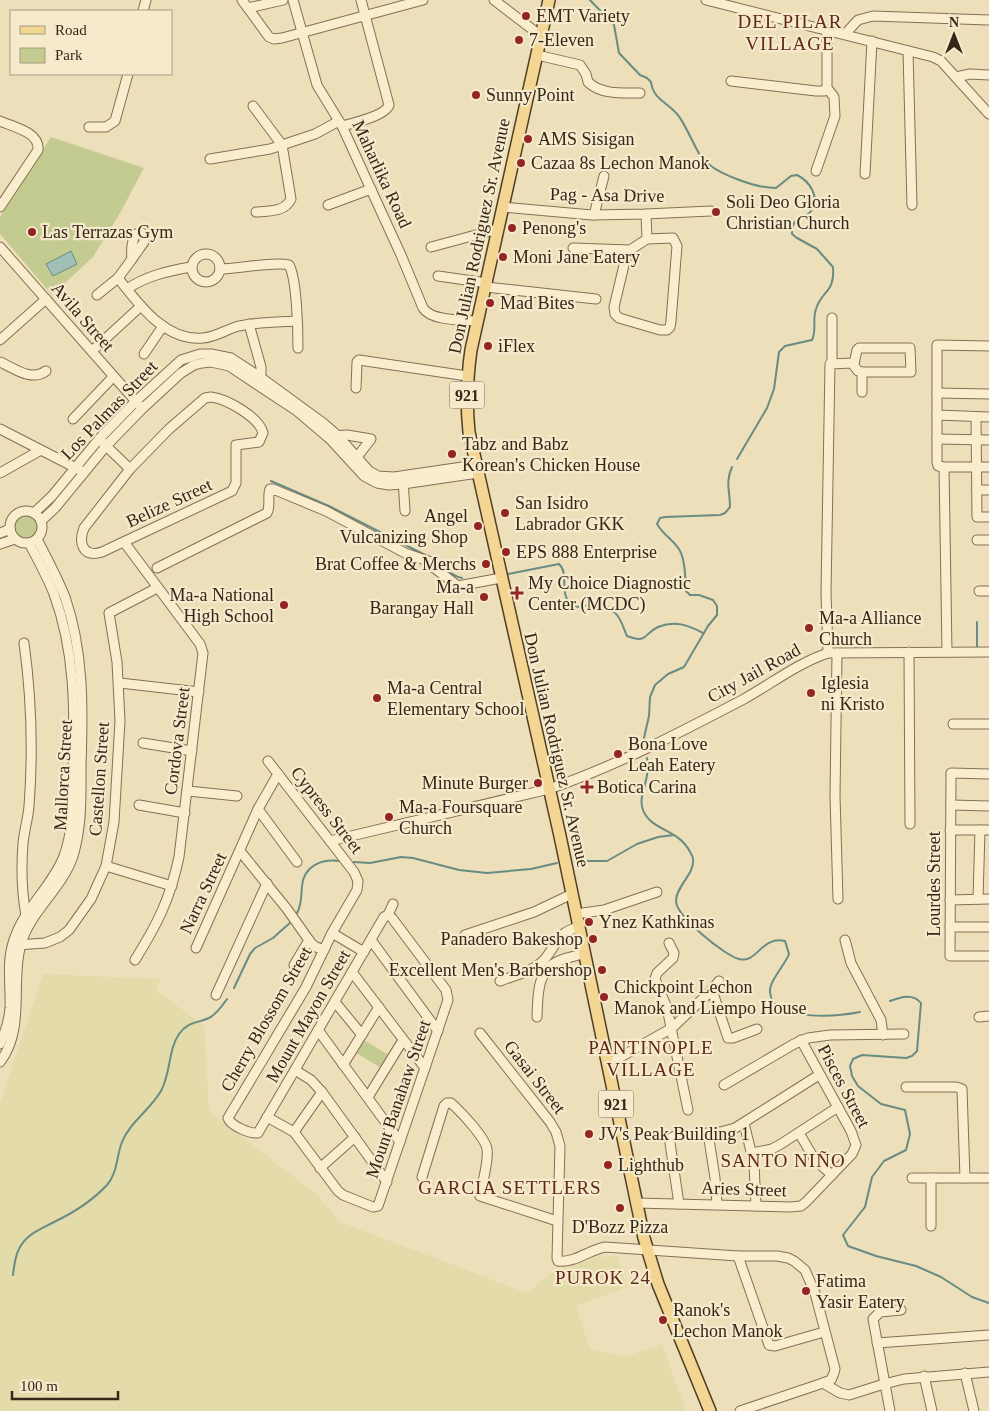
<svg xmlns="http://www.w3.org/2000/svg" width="989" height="1411" font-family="Georgia,serif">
	<rect width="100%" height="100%" fill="#eedfbb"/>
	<polygon fill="#e3dba9" points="43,974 160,979 156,991 204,1025 209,1110 236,1132 317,1195 340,1222 527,1293 553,1272 598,1257 617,1256 627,1287 576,1306 590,1349 624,1357 662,1344 686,1411 0,1411 0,1103"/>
	<g fill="#c4cb90">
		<polygon points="51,137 144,168 120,213 93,257 52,295 0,234 0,217"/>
		<circle cx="26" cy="527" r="11"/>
		<polygon points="364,1040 390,1056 383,1069 356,1053"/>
	</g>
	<polygon fill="#a0bfb6" stroke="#688c83" points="71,251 77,264 53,276 46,264"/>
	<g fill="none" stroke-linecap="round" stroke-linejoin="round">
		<g stroke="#688c83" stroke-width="2">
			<path d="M590,0L614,25L619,53L640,75L647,78L651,82C653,99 667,102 677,114C685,123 693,144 700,155C711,173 756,188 776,188L791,176L797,175C809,181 821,197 811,211C803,221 791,216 792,234L797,238L817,249L833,267C835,293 822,290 816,309C812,320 817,330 812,340L785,346L779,352L774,389L767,408L737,459"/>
			<path d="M271,481L331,507L427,556C439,562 449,576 462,578"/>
			<path d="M508,574L559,564C569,573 560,590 568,601C576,612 588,604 597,604C604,603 613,610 617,615C622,621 624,630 627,636C648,644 643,634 658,627C675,620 688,625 703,633"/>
			<polyline points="977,622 977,649"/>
			<path d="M644,738L649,716L650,697L655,685L668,674L684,667L708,626L717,615V606L713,600L699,595H690L686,591C685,579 686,562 680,551C675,541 664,536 657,524L660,518L665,517L720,515L725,513L730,507C730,490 725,483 732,467"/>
			<path d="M647,758C648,765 648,773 646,780C644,791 639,799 643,810C651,831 679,829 690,852C691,854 693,856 693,859C695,874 676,886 676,901C676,916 725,956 739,959C757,964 762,935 785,941L789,954C785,965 769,981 770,992C772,1023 840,1016 860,1012"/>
			<polyline points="577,861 607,861 637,844 658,837 674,835"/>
			<polyline points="354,862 370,863 401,857 413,858 459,870 487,873 531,869 557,863"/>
			<path d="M297,913C302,904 301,896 302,886C304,865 322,859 340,861"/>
			<polyline points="234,988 250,954 255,948 273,938 292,921"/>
			<path d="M890,1001C901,997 913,993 921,1003L917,1051L912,1056L906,1058L862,1055L853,1059L850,1066L852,1076L858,1086L881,1104L905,1110L910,1134L906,1150L884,1161L872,1177L865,1207L843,1235L848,1246L876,1256L916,1266L941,1277L972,1297L989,1303"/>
			<path d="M13,1275C14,1266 15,1256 19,1249C26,1234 41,1229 54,1222C73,1213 93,1200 107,1185C118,1172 116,1157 122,1142C130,1122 150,1110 161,1091C171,1073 168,1050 179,1034C187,1022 198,1023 209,1018C217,1014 222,1006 227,999"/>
		</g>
		<defs>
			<g id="minor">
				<polyline points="242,0 269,37 274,39 282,38 423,0"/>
				<path d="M293,0L317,85L342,126L401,255L423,308C431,321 463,320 478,321"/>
				<polyline points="494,0 541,36"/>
				<polyline points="706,0 933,57 941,61 989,114"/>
				<polyline points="248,8 283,0"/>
				<polyline points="143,11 146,0"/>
				<polyline points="845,34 858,20 873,16 989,20"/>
				<polyline points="908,51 912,205"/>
				<path d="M537,55L580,65L586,74L588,82C601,95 623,93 640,93"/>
				<polyline points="956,77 970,74 989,75"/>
				<polyline points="731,81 816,91 824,91 827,88"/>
				<path d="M253,106L282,145L291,199C285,212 269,211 256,212"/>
				<path d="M0,121C13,127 40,132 38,150L0,207"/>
				<path d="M342,126C354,123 385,116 389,105L361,0"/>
				<polyline points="89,127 106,127 115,121 128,74"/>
				<polyline points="210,159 270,149 315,134 339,121"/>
				<polyline points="816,171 835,116 834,97 827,88 827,30"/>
				<polyline points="865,174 872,41"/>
				<polyline points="328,205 371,189"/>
				<polyline points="503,207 592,215 646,214 711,211"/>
				<polyline points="646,214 647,239"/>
				<polyline points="594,215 604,176"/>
				<path d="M142,233L144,235V242L132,259C131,250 131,242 136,234Z"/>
				<polyline points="0,247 139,405"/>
				<polyline points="431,247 498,229"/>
				<polyline points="573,248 630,250 647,239 673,238 677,246 671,321 670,327 667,330 660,330 619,318 615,314 614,307 625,261 630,250"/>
				<circle cx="206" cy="268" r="14"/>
				<path d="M220,269C236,269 277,261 289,265C297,279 298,331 298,348"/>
				<polyline points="438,276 487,283"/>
				<path d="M118,278C138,303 165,342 203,338C216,337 227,329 239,326C258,322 278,322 297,321"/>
				<polyline points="486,287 596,299"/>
				<path d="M127,289C146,276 168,271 191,267"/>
				<polyline points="97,295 118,278 132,259"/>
				<polyline points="249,324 261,367 261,373 258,381"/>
				<polyline points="0,340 46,299"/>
				<polyline points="989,346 937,345 937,462 938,466 944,467 989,467"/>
				<polyline points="92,351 141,306"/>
				<polyline points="144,354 163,326"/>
				<path d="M0,362C14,368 31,382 46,371"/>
				<polyline points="832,363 832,318"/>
				<polyline points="862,372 862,392"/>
				<polyline points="356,388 357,362 359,360 467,376"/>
				<polyline points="937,393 989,394"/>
				<path d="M211,397C227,399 259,417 263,433L259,442L236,445V483L232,491L102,552C83,558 78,543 84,528L130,469L169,429L205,398Z"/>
				<polyline points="937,415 989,417"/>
				<polyline points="976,417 977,517 989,517"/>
				<polyline points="73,419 113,377"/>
				<polyline points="0,429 80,470"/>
				<polyline points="334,436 347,435 371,439 354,461"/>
				<polyline points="937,439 989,440"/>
				<polyline points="103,443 130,469"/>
				<polyline points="944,467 947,652"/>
				<polyline points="0,473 41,450"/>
				<polyline points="403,479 405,511"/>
				<polyline points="977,490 989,490"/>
				<circle cx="26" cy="527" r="16"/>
				<polyline points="34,513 52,496 99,439 136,401 181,360 200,354 211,354 231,358 260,377 323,423 337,435 369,471 378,476 394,477 476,465"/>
				<polyline points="41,521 55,508 106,446 142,409 181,373 194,365 202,363 211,362 229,366 297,411 330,439 364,476 377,483 389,485 403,484 478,473"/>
				<polyline points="0,533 10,529"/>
				<polyline points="977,540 989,540"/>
				<path d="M124,542L200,644L203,653L179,857C170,899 158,923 135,960"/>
				<polyline points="0,544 15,539"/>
				<path d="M157,568L267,513C271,506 267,497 270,489H273L326,511L405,553L431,562L433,567L458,586L501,578"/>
				<polyline points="979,591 989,591"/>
				<path d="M24,643C31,694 33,754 29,806C28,819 24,831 23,844C21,868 22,893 26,916"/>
				<polyline points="909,652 910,824"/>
				<polyline points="828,653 826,593 830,364 852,363 858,371 862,372 911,372 910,348 859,348 857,350 854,364"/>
				<polyline points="837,653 835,796 838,899"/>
				<polyline points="120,683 199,692"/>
				<polyline points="953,724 989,724"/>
				<polyline points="143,743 192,751"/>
				<path d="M268,761L354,872L358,881L357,890L332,933L306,987L228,1118C231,1126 250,1134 258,1133L384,917L388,915L393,904"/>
				<polyline points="989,774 951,773 950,956 989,956"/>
				<polyline points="188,791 237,796"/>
				<polyline points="139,805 185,813"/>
				<polyline points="951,805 989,806"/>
				<polyline points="258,809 297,862"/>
				<polyline points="950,830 989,830"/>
				<path d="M330,841L549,789C616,766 681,732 744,699C771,684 798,663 828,653L989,652"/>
				<polyline points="240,851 287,909 311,943 316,947 324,950"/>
				<polyline points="106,866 172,886"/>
				<polyline points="978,899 980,830"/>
				<polyline points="950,900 989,899"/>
				<polyline points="576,914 604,910 657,892"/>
				<polyline points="950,927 989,927"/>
				<polyline points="332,933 364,952"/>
				<polyline points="465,935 534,912 572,894"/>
				<polyline points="371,940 438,1031"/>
				<polyline points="845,940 851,963 881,1020 883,1035"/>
				<polyline points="669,943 674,953 673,958 657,973 655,979 667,1008 688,1110"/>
				<polyline points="17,945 45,943 60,937 69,930 91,899 106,866 114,822 120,721 117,662 109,613 157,588"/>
				<polyline points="196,948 258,809 278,774"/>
				<polyline points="294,965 309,940"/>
				<polyline points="352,972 425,1068"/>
				<path d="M500,981C513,976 532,972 543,961C557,946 556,932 579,927"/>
				<polyline points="712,990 728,1038 733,1038 757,1029"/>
				<polyline points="216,995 267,883"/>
				<polyline points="335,1002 362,1035"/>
				<path d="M537,1017C538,996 536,969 561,960C569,957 577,956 584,953"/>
				<polyline points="979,1017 989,1016"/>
				<polyline points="318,1030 400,1142"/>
				<path d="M480,1033L550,1122L556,1132L560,1146L557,1258L558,1261C575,1263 589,1250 605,1247L738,1256H777L788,1258L794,1261L805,1270L815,1293L835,1369L834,1373L831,1380L823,1383"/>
				<path d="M0,1044C5,1033 9,1020 10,1008C11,985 6,962 14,940C24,908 52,887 64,856C74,828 73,799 73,770C75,710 75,651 54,594C47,576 38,560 29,543"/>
				<path d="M0,1062C26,1028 10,982 21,944C30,911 62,889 73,856C82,827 81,796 81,766C83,709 84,652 65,597C57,577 47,558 37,539"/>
				<polyline points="608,1064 672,1028 712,990 719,981"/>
				<polyline points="343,1065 379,1007"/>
				<polyline points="295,1070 311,1080 322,1092 387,1182"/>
				<polyline points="724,1085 794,1044 808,1038 830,1035 904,1034"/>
				<polyline points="906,1087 956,1087 962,1089 965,1178"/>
				<polyline points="368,1097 403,1040"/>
				<polyline points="267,1117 294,1132 338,1191 343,1195 373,1207 378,1206 448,1000 446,990 392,918 388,915"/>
				<polyline points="744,1123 754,1164 756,1206"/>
				<polyline points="294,1132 322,1092"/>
				<polyline points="708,1133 715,1178 717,1204"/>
				<polyline points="799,1133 815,1160 832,1175"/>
				<polyline points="752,1153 772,1149 781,1144 838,1107"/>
				<polyline points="320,1168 355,1137"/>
				<path d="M422,1177L444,1106L447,1103H451C460,1111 485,1137 487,1149C489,1163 482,1182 480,1196L557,1221"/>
				<polyline points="912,1178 989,1178"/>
				<polyline points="636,1203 790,1207 801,1206 806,1202 852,1154 856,1145 851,1131 801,1040"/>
				<polyline points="679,1204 670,1143 671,1138 675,1136 720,1132 735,1128 819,1075"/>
				<polyline points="931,1226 931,1178"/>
				<polyline points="738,1256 769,1345 775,1346 824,1332"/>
				<polyline points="877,1343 989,1335"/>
				<polyline points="965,1373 974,1411"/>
				<polyline points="924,1376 932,1411"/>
				<polyline points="740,1411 823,1383 840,1393 849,1395 884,1384 904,1379 989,1372"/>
				<polyline points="890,1411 873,1319 880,1312 901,1310"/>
			</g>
			<path id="major" d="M549,0L471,350C467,378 466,404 469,432L560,836L644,1238L658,1284L710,1411"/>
		</defs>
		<use href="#minor" stroke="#856f55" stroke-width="11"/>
		<use href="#major" stroke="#523d2a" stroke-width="14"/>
		<use href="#minor" stroke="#f9edce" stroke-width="9"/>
		<use href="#major" stroke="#f3d691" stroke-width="11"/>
	</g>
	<g fill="#942525" stroke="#f5eacb" stroke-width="2">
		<circle cx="526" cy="16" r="5"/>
		<circle cx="519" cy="40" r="5"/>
		<circle cx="476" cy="95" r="5"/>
		<circle cx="528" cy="139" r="5"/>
		<circle cx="521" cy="163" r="5"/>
		<circle cx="716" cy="212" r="5"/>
		<circle cx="512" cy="228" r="5"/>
		<circle cx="32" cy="232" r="5"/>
		<circle cx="503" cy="257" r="5"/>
		<circle cx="490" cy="303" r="5"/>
		<circle cx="488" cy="346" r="5"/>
		<circle cx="452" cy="454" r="5"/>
		<circle cx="505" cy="513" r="5"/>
		<circle cx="478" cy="526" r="5"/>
		<circle cx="506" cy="552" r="5"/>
		<circle cx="486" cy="564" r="5"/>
		<path d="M514.5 585.5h5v5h5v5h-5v5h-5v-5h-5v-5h5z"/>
		<circle cx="484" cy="597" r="5"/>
		<circle cx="284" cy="605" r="5"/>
		<circle cx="809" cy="628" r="5"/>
		<circle cx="811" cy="693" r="5"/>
		<circle cx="377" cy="698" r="5"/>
		<circle cx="618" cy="754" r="5"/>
		<circle cx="538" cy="783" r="5"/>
		<path d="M584.5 779.5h5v5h5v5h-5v5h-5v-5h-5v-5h5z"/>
		<circle cx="389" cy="817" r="5"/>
		<circle cx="589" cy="922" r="5"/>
		<circle cx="593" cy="939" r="5"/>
		<circle cx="602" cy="970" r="5"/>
		<circle cx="604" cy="997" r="5"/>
		<circle cx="589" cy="1134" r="5"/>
		<circle cx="608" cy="1165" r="5"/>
		<circle cx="620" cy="1208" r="5"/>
		<circle cx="806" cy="1291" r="5"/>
		<circle cx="663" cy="1320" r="5"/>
	</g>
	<g text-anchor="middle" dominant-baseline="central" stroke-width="4.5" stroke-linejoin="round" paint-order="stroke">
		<g fill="#f5eacb" stroke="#6e624f" stroke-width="1">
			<rect x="449.5" y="381.5" width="35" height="27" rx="4"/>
			<rect x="598.5" y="1090.5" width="35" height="27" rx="4"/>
		</g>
		<g font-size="16" font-weight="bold" fill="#34271a">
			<text x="467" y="395">921</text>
			<text x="616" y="1104">921</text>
		</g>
		<g font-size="18" fill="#34271a" stroke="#f5eacb" text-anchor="start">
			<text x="536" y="16">EMT Variety</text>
			<text x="529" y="40">7-Eleven</text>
			<text x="486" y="95">Sunny Point</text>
			<text x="538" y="139">AMS Sisigan</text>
			<text x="531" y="163">Cazaa 8s Lechon Manok</text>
			<text x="726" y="202">Soli Deo Gloria<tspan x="726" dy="21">Christian Church</tspan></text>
			<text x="522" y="228">Penong's</text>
			<text x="42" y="232">Las Terrazas Gym</text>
			<text x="513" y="257">Moni Jane Eatery</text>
			<text x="500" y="303">Mad Bites</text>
			<text x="498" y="346">iFlex</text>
			<text x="462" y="444">Tabz and Babz<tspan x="462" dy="21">Korean's Chicken House</tspan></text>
			<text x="515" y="503">San Isidro<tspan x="515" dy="21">Labrador GKK</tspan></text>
			<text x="468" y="516" text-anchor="end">Angel<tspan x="468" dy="21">Vulcanizing Shop</tspan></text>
			<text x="516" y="552">EPS 888 Enterprise</text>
			<text x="476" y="564" text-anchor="end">Brat Coffee &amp; Merchs</text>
			<text x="528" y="583">My Choice Diagnostic<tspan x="528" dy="21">Center (MCDC)</tspan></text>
			<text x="474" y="587" text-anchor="end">Ma-a<tspan x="474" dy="21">Barangay Hall</tspan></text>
			<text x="274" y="595" text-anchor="end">Ma-a National<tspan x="274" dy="21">High School</tspan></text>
			<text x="819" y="618">Ma-a Alliance<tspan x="819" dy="21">Church</tspan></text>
			<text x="821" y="683">Iglesia<tspan x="821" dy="21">ni Kristo</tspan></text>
			<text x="387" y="688">Ma-a Central<tspan x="387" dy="21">Elementary School</tspan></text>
			<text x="628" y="744">Bona Love<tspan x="628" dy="21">Leah Eatery</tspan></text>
			<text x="528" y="783" text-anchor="end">Minute Burger</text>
			<text x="597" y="787">Botica Carina</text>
			<text x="399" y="807">Ma-a Foursquare<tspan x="399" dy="21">Church</tspan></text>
			<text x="599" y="922">Ynez Kathkinas</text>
			<text x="583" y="939" text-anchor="end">Panadero Bakeshop</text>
			<text x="592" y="970" text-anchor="end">Excellent Men's Barbershop</text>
			<text x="614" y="987">Chickpoint Lechon<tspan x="614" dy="21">Manok and Liempo House</tspan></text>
			<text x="599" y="1134">JV's Peak Building 1</text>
			<text x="618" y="1165">Lighthub</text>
			<text x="620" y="1227" text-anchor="middle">D'Bozz Pizza</text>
			<text x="816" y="1281">Fatima<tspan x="816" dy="21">Yasir Eatery</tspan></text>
			<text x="673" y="1310">Ranok's<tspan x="673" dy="21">Lechon Manok</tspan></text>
		</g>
		<g font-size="18" fill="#34271a" stroke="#f5eacb">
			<text transform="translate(382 174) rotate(65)">Maharlika Road</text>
			<text transform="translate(607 195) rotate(1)">Pag - Asa Drive</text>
			<text transform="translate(479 236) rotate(-78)">Don Julian Rodriguez Sr. Avenue</text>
			<text transform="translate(83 317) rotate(49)">Avila Street</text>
			<text transform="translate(109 410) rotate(-46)">Los Palmas Street</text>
			<text transform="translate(169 503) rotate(-25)">Belize Street</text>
			<text transform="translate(754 673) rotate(-29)">City Jail Road</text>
			<text transform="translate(177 741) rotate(-83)">Cordova Street</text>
			<text transform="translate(557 750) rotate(77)">Don Julian Rodriguez Sr. Avenue</text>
			<text transform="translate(63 775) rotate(-87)">Mallorca Street</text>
			<text transform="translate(99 779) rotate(-86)">Castellon Street</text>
			<text transform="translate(327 810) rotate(52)">Cypress Street</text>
			<text transform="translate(934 884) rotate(-90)">Lourdes Street</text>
			<text transform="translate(203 893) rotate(-65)">Narra Street</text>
			<text transform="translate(308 1016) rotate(-60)">Mount Mayon Street</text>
			<text transform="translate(266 1019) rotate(-60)">Cherry Blossom Street</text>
			<text transform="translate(535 1077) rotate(52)">Gasai Street</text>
			<text transform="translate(844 1086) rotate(62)">Pisces Street</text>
			<text transform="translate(398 1099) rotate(-71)">Mount Banahaw Street</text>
			<text transform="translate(744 1189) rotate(2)">Aries Street</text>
		</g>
		<g font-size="19" letter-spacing="1" fill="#612919" stroke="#f5eacb">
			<text x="790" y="21">DEL PILAR<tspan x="790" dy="22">VILLAGE</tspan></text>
			<text x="651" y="1047">PANTINOPLE<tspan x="651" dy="22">VILLAGE</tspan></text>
			<text x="783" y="1160">SANTO NIÑO</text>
			<text x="510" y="1187">GARCIA SETTLERS</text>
			<text x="603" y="1277">PUROK 24</text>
		</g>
	</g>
	<rect x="10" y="10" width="162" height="65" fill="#f5eacb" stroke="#a89c84"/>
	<rect x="20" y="26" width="25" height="8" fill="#f3d691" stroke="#a89c84"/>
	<text x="55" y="35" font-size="15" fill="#34271a">Road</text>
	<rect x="20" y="48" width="25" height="15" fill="#c4cb90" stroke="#a89c84"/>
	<text x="55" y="60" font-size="15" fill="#34271a">Park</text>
	<g transform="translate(954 35)" stroke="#f5eacb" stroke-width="4" paint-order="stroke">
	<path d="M0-4L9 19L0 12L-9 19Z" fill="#34271a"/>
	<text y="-8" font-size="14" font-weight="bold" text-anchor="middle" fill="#34271a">N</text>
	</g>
	<path d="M12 1391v8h106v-8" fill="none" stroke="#34271a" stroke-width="2.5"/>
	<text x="20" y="1391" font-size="15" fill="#34271a" stroke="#f5eacb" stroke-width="4" paint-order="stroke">100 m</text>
</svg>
